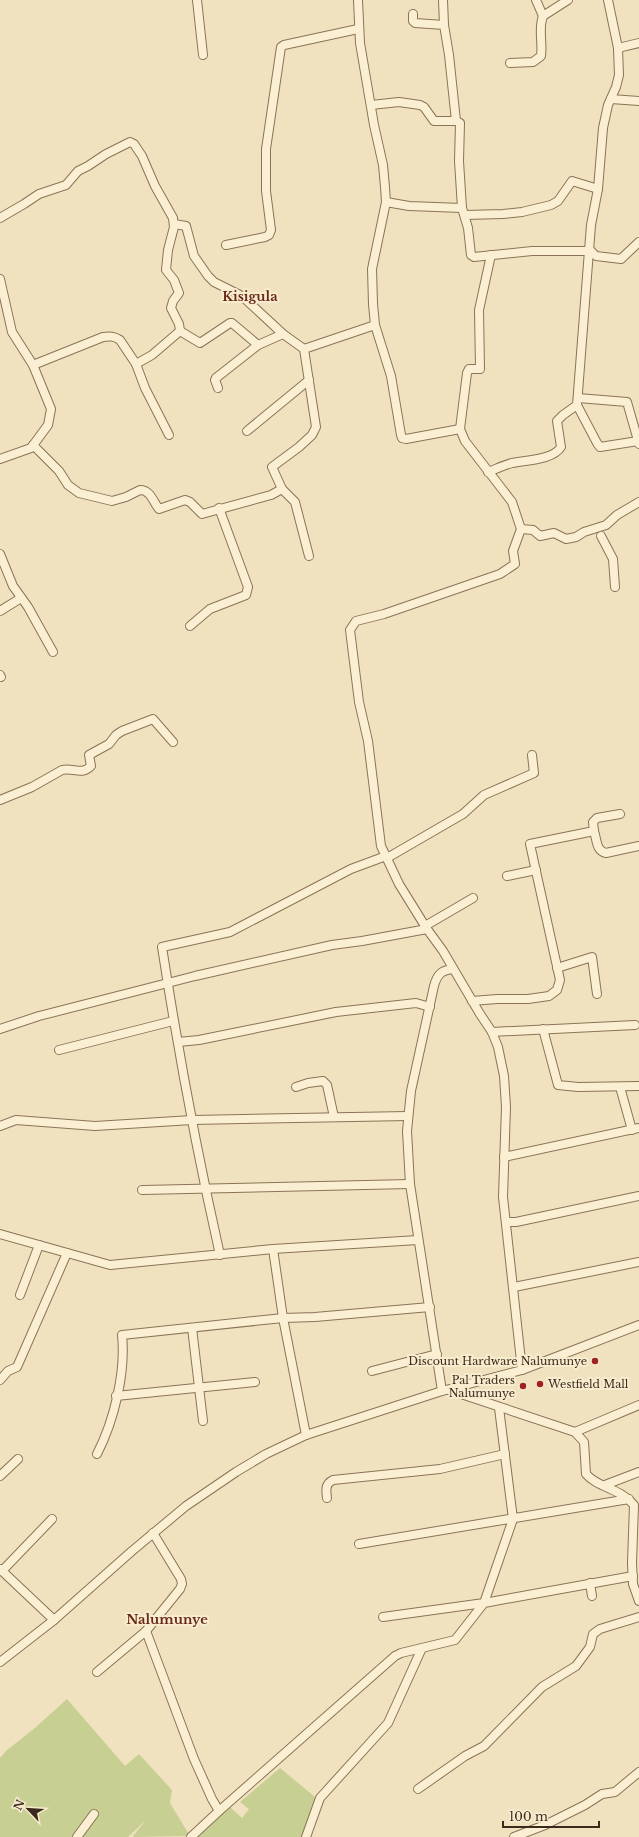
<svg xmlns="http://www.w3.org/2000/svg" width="639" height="1837" font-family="'Libre Baskerville',serif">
	<rect width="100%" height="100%" fill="#f1e2bf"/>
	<g fill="#c8cf93">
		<polygon points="67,1699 125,1766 139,1754 172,1790 170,1803 190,1836 134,1837 133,1836 146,1820 128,1837 0,1837 0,1758 6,1751 36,1727"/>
		<polygon points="280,1768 315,1797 302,1837 197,1837 230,1807 242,1818 249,1809 240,1802"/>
	</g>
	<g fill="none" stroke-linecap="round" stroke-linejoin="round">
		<defs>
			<g id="minor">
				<polyline points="197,0 203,55"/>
				<polyline points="358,0 360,43 374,125 383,165 385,187 386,202 372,269 373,304 375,325 391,376 401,435 402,438 406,439 460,429"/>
				<polyline points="443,0 444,25"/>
				<polyline points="536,0 543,16"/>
				<polyline points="413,14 413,21 415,23 444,25 449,55 456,121"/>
				<polyline points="618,48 639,43"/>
				<path d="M510,63L533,62L541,56C543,42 538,29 543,16L568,0"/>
				<polyline points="611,99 639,101"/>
				<polyline points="371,105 399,102 420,105 424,107 434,121 456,121 460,123 459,161 462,208"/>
				<polyline points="598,189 603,128 608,105 616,87 619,75 618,48 608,0"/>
				<polyline points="386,202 409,206 462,208 468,228 471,255 474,257 532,251 589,251"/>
				<path d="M465,215L503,214L522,212L551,205L558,201L572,181L598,189L591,225L577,405L563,415L557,421L561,447C553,460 526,460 512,463C504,465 496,469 488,472"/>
				<polyline points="0,218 24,204 39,194 66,185 78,171 88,166 106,154 130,142 134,144 142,156 155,186 173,218 174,227 168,250 166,270 174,280 179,293 173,301 171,308 179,324 180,331"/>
				<polyline points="174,224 186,226 194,256 208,276 214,282 242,296 283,334"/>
				<polyline points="226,245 265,237 269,235 271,230 266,191 266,149 281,47 284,45 358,29"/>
				<polyline points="589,249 596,256 621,259 639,242"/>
				<polyline points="491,255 479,310 480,369 469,369 467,373 460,429 465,441 512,502 521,529 533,530 540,536 554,533 566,539 576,537 584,532 606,525 617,515 639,502"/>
				<polyline points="0,279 12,332 33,365 51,409 48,425 31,448 0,459"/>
				<polyline points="304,349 375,325"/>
				<polyline points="136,364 152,355 180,331 200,343 230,323 232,323 258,345 283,334 304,349 316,427 312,435 299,447 272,467 282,489"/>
				<path d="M33,365L103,337C110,336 114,336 120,340L136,364L145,388L169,435"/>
				<polyline points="218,388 215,380 216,378 258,345"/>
				<polyline points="578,398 627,402 639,444"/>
				<polyline points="577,405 597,443 600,447 638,441"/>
				<polyline points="247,431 309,380"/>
				<path d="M33,445L59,471L68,485L79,493L112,501L126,497L140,490C151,490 153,502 159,509L185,500L190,502L202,514L271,495L282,489L295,502L309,556"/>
				<polyline points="601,536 613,559 615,587"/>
				<polyline points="0,554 13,586 28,607 53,652"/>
				<polyline points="0,611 21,598"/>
				<polyline points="190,626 210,609 246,595 248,587 219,508"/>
				<polyline points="0,675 1,677"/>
				<path d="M0,800L32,787L62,770C73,767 81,776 91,766L89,755L109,744L116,735L122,731L153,719L173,742"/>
				<path d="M594,831C597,840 596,851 606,853L639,846"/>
				<polyline points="387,858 463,814 484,795 534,773 532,755"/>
				<polyline points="507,876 536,870"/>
				<polyline points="473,898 425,926 399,884 381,846 368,741 359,702 350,630 356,621 384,614 500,574 515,564 513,551 521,529"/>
				<polyline points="557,968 592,957 597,994"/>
				<polyline points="472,1001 497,999 528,999 549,996 557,990 560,980 530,844 594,831 593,822 597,818 620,814"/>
				<polyline points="0,1029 39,1016 195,976 332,945 362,941 427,929 443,951 480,1014 492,1032 498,1047 504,1076 506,1107 503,1197 522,1370"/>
				<polyline points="543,1029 558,1085 578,1087 639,1086"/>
				<polyline points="492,1032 635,1025"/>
				<polyline points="178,1042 199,1040 336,1012 416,1003 430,1007"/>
				<polyline points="59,1050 173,1021"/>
				<polyline points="296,1087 308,1083 323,1081 327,1085 334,1117"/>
				<polyline points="620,1087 632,1130"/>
				<polyline points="0,1126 16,1120 95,1126 192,1120 408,1116"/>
				<polyline points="504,1157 639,1128"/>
				<polyline points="142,1190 410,1184"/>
				<polyline points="507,1222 516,1222 639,1196"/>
				<polyline points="0,1234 110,1265 273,1249 283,1318 306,1435"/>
				<polyline points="273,1249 418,1240"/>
				<path d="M220,1255C197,1153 178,1050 162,947L230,932L351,869L386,856"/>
				<polyline points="514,1287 639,1262"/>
				<polyline points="20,1295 39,1245"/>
				<polyline points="192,1328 203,1421"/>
				<polyline points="372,1371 437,1354"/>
				<polyline points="0,1380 8,1371 17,1367 67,1253"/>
				<path d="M449,1390L575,1432L584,1442L586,1474C598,1488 620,1488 634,1505L632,1563L633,1584L639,1601"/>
				<path d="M442,1391L410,1184L407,1131L411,1091L434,986C437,975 441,970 453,969"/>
				<polyline points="116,1396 255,1382"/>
				<polyline points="575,1432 639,1405"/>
				<path d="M97,1454C114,1421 126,1372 122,1335L283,1318L315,1317L430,1307"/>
				<polyline points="0,1476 18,1459"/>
				<polyline points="605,1485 639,1472"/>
				<path d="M327,1498C326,1490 325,1484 333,1480L440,1469L505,1454"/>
				<polyline points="359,1544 629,1499"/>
				<polyline points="0,1569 54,1620"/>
				<polyline points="2,1571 52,1519"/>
				<polyline points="590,1583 592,1596"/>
				<polyline points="383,1617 484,1603 513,1519 499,1408"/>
				<polyline points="146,1631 194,1759 212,1799 219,1811 395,1656 401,1653 455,1640 484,1603 633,1576"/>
				<polyline points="0,1662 54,1620 132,1551 186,1506 236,1472 266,1454 306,1435 442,1391 522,1370 639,1325"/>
				<polyline points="97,1672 146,1631 180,1589 182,1584 181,1579 153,1533"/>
				<polyline points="418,1789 465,1756 484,1746 542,1687 576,1666 590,1647 593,1634 600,1629 639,1617"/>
				<polyline points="77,1837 94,1814"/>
				<polyline points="191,1837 219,1811"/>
				<polyline points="306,1837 320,1798 388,1723 422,1648"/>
				<polyline points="514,1837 545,1825 585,1805 602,1794 615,1792 639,1772"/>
			</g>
		</defs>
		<use href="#minor" stroke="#8b7356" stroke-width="10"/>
		<use href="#minor" stroke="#fbefd3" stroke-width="8"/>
	</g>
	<g fill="#9e2222" stroke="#f8eccf" stroke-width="1.5">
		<circle cx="595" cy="1361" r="4"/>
		<circle cx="540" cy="1384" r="4"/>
		<circle cx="523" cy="1386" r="4"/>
	</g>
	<g text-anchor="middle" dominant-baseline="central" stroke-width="4" stroke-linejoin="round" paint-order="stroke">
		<g font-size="11" fill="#392a1c" stroke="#f8eccf" text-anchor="end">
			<text x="587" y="1361">Discount Hardware Nalumunye</text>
			<text x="515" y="1380">Pal Traders<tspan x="515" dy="13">Nalumunye</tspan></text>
			<text x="548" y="1384" text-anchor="start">Westfield Mall</text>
		</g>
		<g font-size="13" font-weight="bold" fill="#692a18" stroke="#f8eccf">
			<text x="250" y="296">Kisigula</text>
			<text x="167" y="1619">Nalumunye</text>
		</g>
	</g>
	<g transform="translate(28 1809) rotate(295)" stroke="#f8eccf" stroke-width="3" paint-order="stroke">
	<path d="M0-3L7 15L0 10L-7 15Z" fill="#392a1c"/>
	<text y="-6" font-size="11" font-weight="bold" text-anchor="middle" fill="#392a1c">N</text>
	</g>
	<path d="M503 1821v6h96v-6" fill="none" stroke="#392a1c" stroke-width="2"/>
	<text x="509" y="1821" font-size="12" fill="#392a1c" stroke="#f8eccf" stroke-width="3" paint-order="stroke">100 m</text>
</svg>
